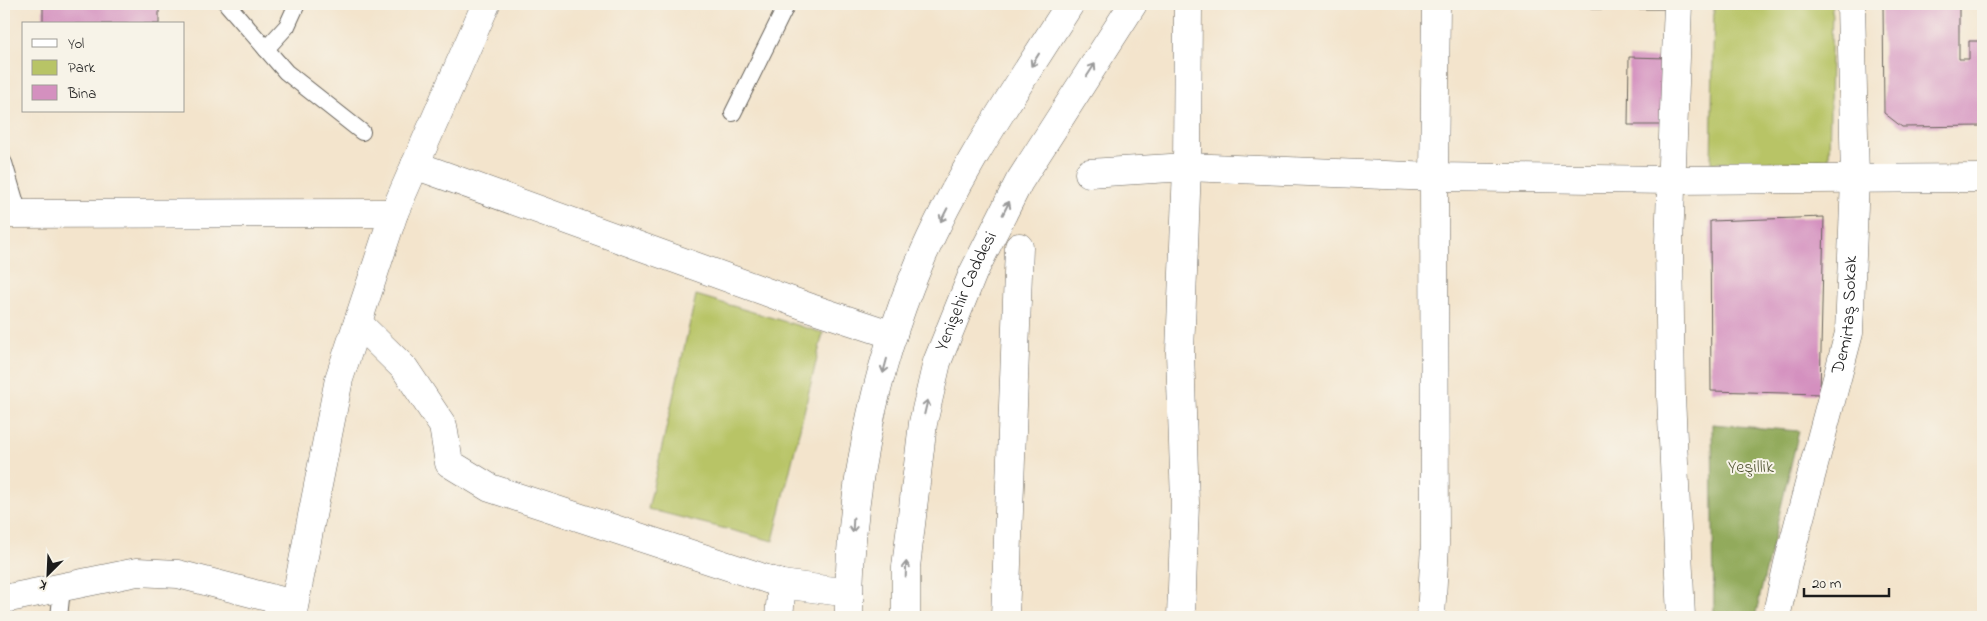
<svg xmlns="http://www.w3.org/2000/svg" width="1987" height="621" font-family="'Indie Flower',sans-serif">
	<rect width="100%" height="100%" fill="#f7f3e8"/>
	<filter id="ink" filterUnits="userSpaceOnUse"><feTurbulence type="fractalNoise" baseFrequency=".02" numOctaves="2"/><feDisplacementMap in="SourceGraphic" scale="10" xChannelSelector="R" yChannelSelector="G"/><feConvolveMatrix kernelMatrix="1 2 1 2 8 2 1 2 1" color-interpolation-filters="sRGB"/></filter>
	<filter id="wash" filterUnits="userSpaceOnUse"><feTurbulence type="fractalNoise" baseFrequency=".0096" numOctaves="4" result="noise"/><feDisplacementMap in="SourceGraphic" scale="20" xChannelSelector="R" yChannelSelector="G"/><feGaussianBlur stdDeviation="1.12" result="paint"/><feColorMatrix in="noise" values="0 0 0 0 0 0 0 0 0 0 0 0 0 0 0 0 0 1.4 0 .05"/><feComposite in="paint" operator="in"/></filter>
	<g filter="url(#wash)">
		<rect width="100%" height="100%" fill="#f3e4cc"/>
		<g fill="#b8c466" stroke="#6a7041">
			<polygon points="1714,4 1832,4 1829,161 1711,163"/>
			<polygon points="696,295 823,333 773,541 648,509"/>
		</g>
		<polygon fill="#92aa5b" stroke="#57633c" points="1712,424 1799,431 1755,617 1714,617"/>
		<g id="blocks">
			<g fill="#d490bf">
				<rect x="43" y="4" width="116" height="20"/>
				<rect x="1591" y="4" width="75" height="5"/>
				<polygon points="1883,4 1959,4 1959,59 1969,59 1969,41 1983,41 1983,126 1902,127 1884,113"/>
				<polygon points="1629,57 1668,58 1667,125 1628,125"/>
				<polygon points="1824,217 1820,394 1711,391 1710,221"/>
			</g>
		</g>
	</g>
	<g filter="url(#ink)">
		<use href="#blocks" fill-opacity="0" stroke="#67625a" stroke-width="1"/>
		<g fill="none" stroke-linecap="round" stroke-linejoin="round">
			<defs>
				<g id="service">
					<polyline points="227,4 286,72 362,132"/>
					<polyline points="266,49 287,26 297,4"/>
					<polyline points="733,113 787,4"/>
					<polyline points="4,163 19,214"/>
					<polyline points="59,617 62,589"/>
				</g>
				<g id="minor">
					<polyline points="1678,4 1669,243 1671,396 1681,617"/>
					<polyline points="415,165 811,308 893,335"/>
					<polyline points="1089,173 1187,167 1434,177 1671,180 1983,178"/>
					<polyline points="4,214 394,213"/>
					<polyline points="358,323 405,369 443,426 449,463 490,488 782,584 849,593"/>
					<polyline points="4,599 137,572 178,574 294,604"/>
					<polyline points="292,617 339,379 394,213 486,4"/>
					<polyline points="779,617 782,584"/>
					<polyline points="1005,617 1019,247"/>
					<polyline points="1181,617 1185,503 1180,352 1187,167 1188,4"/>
					<polyline points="1431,617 1435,544 1434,177 1436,4"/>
					<path id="s1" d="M1776,617L1788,563L1849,333L1855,179L1851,4"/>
				</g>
				<g id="trunk">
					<path d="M849,617C848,500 873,372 919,264C958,172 1017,88 1070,4"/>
					<path id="s2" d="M906,617V567L923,423L937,362L973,273L1019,182L1133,4"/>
				</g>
			</defs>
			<use href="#service" stroke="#67625a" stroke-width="18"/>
			<use href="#minor" stroke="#67625a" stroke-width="29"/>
			<use href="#trunk" stroke="#67625a" stroke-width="29"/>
			<use href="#service" stroke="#fff" stroke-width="16"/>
			<use href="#minor" stroke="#fff" stroke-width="28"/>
			<use href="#trunk" stroke="#fff" stroke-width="28"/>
		</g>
		<defs><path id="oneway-shaft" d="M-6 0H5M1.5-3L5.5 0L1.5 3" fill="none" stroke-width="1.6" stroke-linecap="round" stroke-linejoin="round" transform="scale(1.25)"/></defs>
		<g stroke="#999">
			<use href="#oneway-shaft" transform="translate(1035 60) rotate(122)"/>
			<use href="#oneway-shaft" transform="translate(1091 70) rotate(-57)"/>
			<use href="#oneway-shaft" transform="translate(1006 208) rotate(-63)"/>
			<use href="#oneway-shaft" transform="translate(944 215) rotate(117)"/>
			<use href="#oneway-shaft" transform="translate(885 366) rotate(105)"/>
			<use href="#oneway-shaft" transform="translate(926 407) rotate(-77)"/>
			<use href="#oneway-shaft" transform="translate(853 525) rotate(93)"/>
			<use href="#oneway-shaft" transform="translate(906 569) rotate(-88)"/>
		</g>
	</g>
	<g text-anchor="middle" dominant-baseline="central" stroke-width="4" stroke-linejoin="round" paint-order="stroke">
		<g font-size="18" fill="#1c1c1c" stroke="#f7f3e8">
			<text stroke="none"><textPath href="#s2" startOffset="334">Yenişehir Caddesi</textPath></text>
			<text stroke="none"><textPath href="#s1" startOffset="311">Demirtaş Sokak</textPath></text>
		</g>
		<g font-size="18" fill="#535736" stroke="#f7f3e8">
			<text x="1751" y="468">Yeşillik</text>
		</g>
	</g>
	<rect width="1987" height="621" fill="none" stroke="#f7f3e8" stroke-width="20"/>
	<rect x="22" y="22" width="162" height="90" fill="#f7f3e8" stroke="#9f9d96"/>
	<rect x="32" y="39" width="25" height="8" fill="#ffffff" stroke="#9f9d96"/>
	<text x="68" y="48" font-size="15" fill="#1c1c1c">Yol</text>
	<rect x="32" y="60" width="25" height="15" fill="#b8c466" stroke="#9f9d96"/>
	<text x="68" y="72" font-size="15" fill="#1c1c1c">Park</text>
	<rect x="32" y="85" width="25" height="15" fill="#d490bf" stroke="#9f9d96"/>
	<text x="68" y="98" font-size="15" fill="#1c1c1c">Bina</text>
	<g transform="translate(48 574) rotate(204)" stroke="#f7f3e8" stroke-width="4" paint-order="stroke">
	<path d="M0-4L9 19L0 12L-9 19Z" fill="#1c1c1c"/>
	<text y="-8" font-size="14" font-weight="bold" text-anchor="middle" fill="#1c1c1c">K</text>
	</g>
	<path d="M1804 588v8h85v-8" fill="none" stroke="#1c1c1c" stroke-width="2.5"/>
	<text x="1812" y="588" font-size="15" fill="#1c1c1c" stroke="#f7f3e8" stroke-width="4" paint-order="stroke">20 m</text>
</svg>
